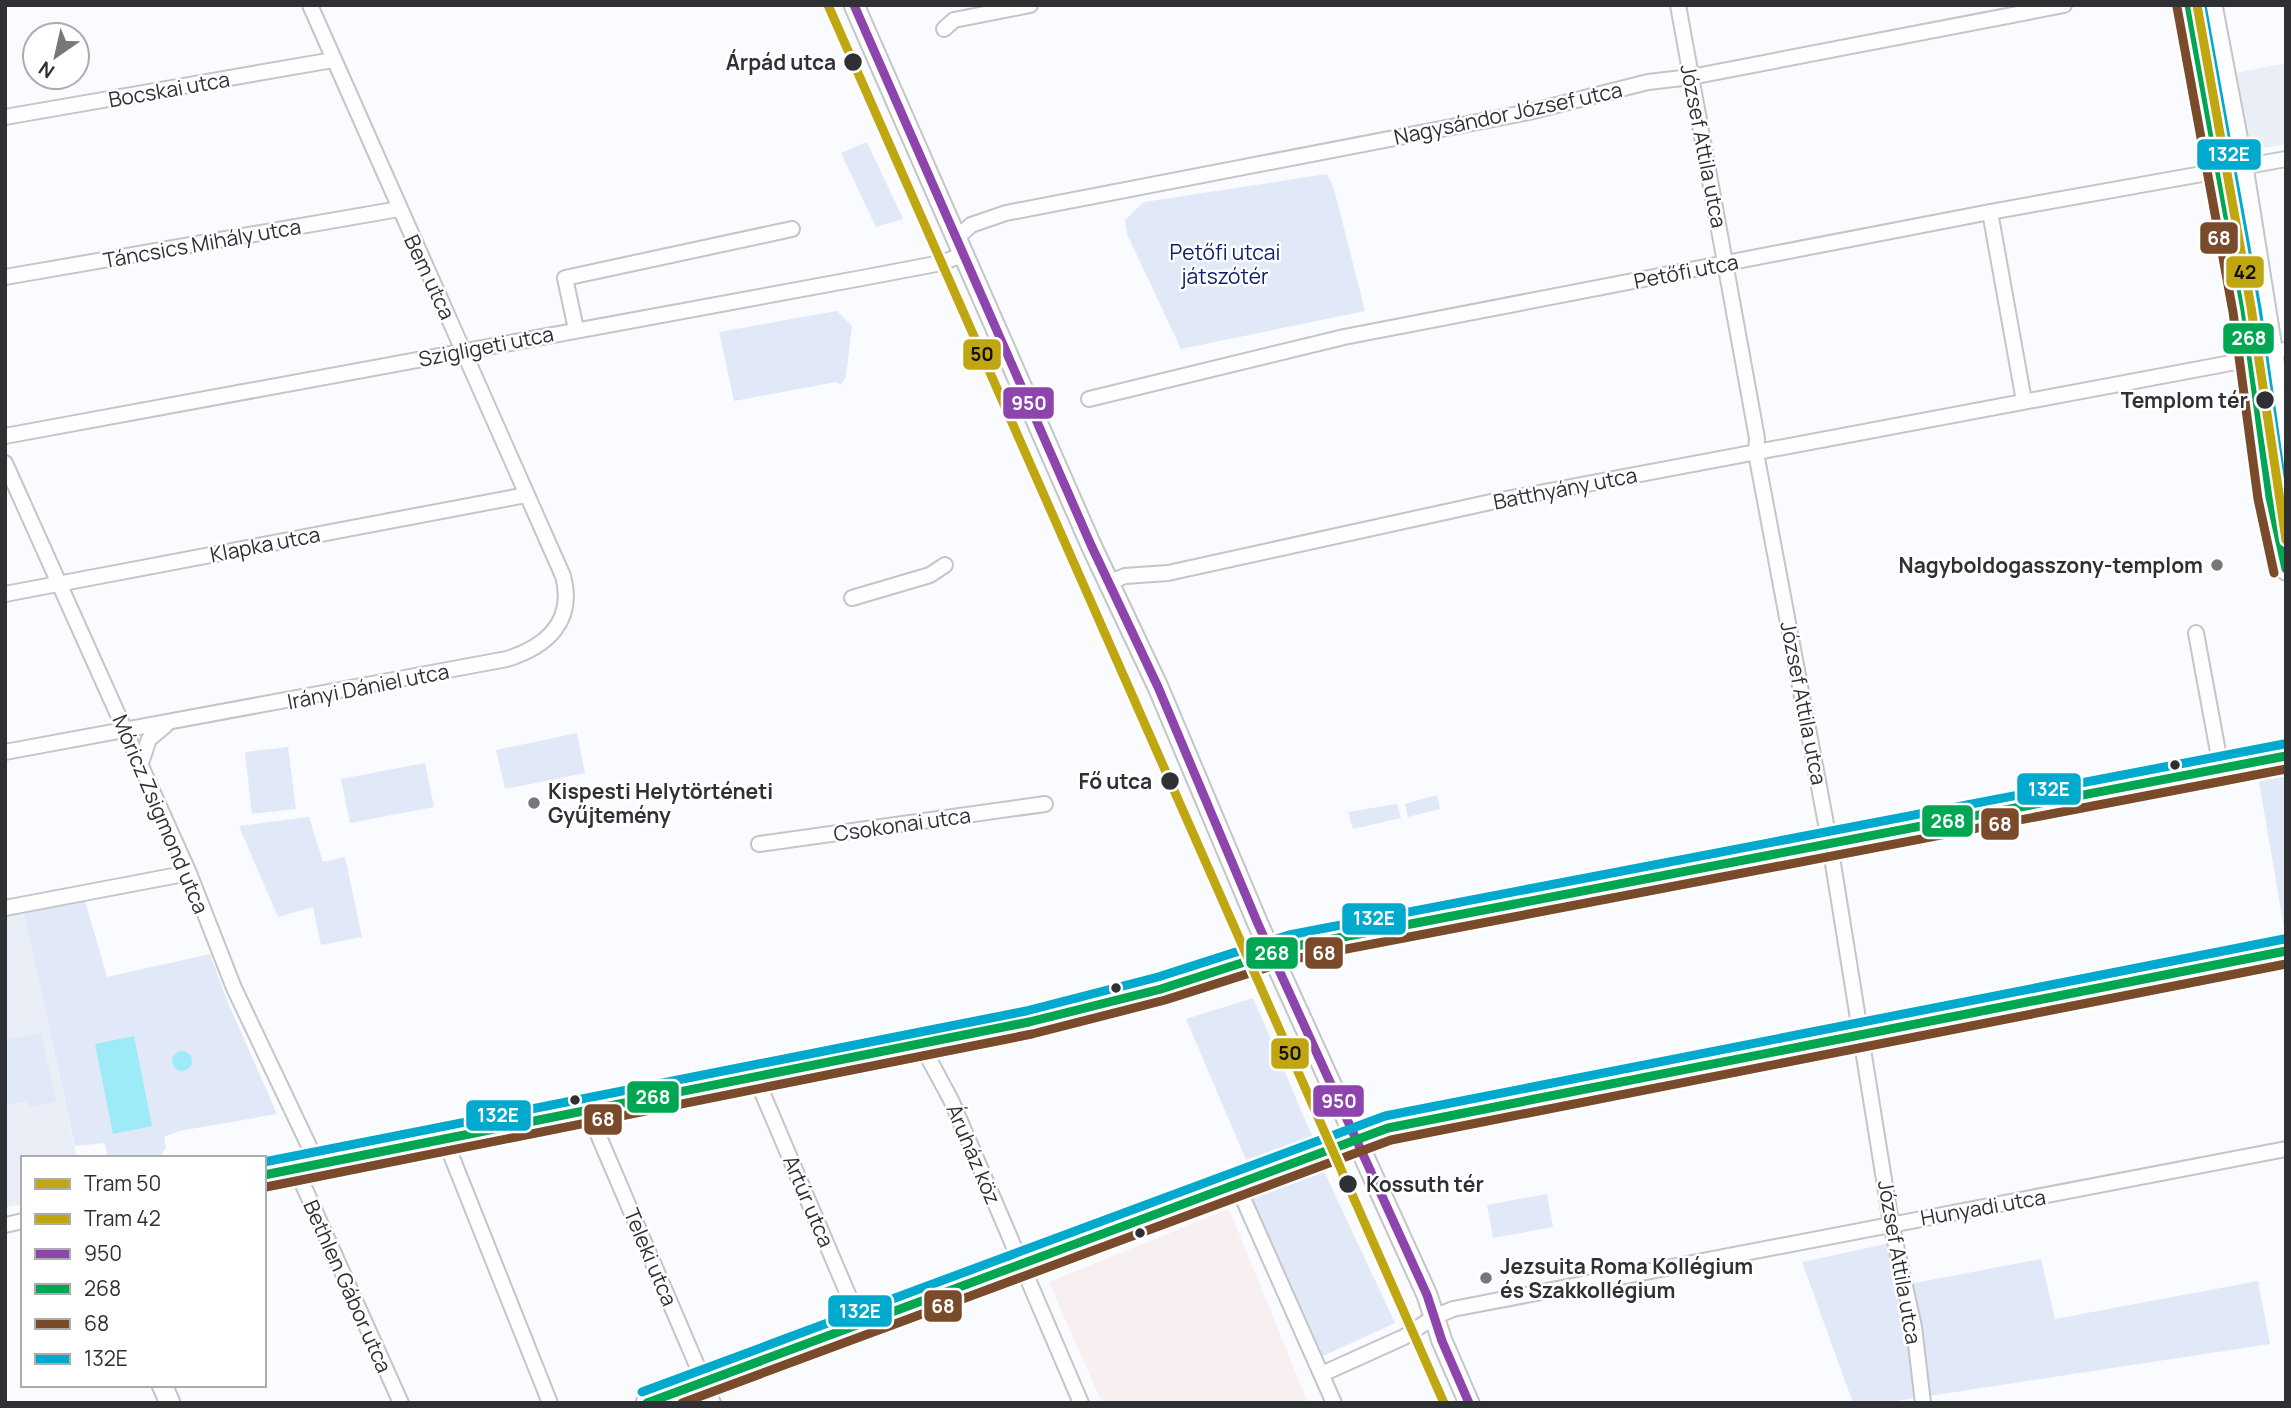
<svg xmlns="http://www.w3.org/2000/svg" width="2291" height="1408" font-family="Manrope,sans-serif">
	<rect width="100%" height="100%" fill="#f9fbfe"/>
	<polygon fill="#f7eff0" points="1229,1209 1308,1403 1102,1403 1049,1282"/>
	<g fill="#e9eef7">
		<polygon points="2286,63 2286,144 2252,150 2237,73"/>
		<polygon points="23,910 77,1158 23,1158 23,1204 5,1207 5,915"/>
	</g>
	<g fill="#e1e8f8">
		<polygon points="867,142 903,219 876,227 841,153"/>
		<polygon points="1327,174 1334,189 1365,311 1181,349 1127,234 1125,220 1144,202"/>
		<polygon points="837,311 852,326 846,376 841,385 836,382 734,401 719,332"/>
		<polygon points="577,733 585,773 505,789 496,750"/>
		<polygon points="288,747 296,809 252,814 245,752"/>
		<polygon points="425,763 434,807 350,823 341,779"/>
		<polygon points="2286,771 2286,934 2285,934 2258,776"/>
		<polygon points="1437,795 1440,809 1408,817 1405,804"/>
		<polygon points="1397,804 1401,818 1353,829 1348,812"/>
		<polygon points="309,817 323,862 345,857 362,937 321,945 313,907 278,917 239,826"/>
		<polygon points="84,897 107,977 210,954 226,998 277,1114 179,1131 164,1137 166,1147 159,1158 108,1158 105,1143 75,1146 23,910"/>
		<polygon points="1253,998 1313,1138 1247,1162 1186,1019"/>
		<polygon points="41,1033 56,1102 29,1107 28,1101 5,1105 5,1040"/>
		<polygon points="1323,1169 1395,1323 1323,1356 1251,1196"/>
		<polygon points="1547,1194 1553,1227 1493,1238 1487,1205"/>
		<polygon points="1891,1243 1899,1286 2041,1259 2055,1319 2258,1281 2270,1344 1883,1403 1853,1403 1802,1262"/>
	</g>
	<g fill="#9debf8">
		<polygon points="134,1036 152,1126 113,1134 95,1044"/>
		<circle cx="182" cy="1061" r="10"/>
	</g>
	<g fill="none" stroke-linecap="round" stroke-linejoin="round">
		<defs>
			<g id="street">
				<polyline points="1678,5 1757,438 1756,453 1830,845 1891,1223 1914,1327 1923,1403"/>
				<polyline points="944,29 954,20 1030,5"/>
				<polyline points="5,117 333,60"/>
				<polyline points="1990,212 2024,401"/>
				<polyline points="958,237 971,225 1006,213 1529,112 1648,82 1691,77 2064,5"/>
				<polyline points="5,277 399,209"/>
				<polyline points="576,329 565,278 792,229"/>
				<polyline points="2284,350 2286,350"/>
				<polyline points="1089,399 1344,337 1990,212 2286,159"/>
				<polyline points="5,436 862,278 941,263 965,254"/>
				<polyline points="5,463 189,873 234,988 318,1165"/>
				<polyline points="1108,583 1125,576 1168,573 1491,502 2252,359"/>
				<polyline points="5,594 526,495"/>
				<polyline points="852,598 930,575 945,565"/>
				<polyline points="2196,633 2221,768"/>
				<path d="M5,752L507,659C548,646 575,621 563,576L310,5"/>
				<polyline points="141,763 149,739 166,725"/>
				<polyline points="759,844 1045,804"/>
				<polyline points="5,908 189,873"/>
				<polyline points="922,1046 951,1100 1081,1403"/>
				<polyline points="756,1078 861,1325"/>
				<polyline points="588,1111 713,1403"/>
				<polyline points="445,1140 550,1403"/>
				<polyline points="296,1169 401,1403"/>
				<polyline points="1237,1185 1334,1403"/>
				<polyline points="5,1225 23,1221"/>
				<polyline points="1322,1374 1404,1337 1434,1317 1453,1309 2286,1149"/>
			</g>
			<g id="secondary">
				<polyline points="854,5 1091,545 1158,687 1258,924 1427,1295 1442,1341 1469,1403"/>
				<polyline points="2189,5 2245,310 2270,497 2286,570"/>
				<polyline points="2212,5 2243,167 2286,436"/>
				<path d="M264,1175C430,1142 596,1109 762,1077C940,1043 1120,1009 1291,947L2286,756"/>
				<polyline points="162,1385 170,1403"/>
				<polyline points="646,1403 1388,1128 2286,951"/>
			</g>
		</defs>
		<use href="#street" stroke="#c4c5c8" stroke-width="18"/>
		<use href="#secondary" stroke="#c4c5c8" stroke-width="23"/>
		<use href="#street" stroke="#fefeff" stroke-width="14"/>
		<use href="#secondary" stroke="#fefeff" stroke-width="19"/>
		<defs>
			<polyline id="bus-1" points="854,5 1091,545 1158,687 1258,924 1427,1295 1442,1341 1469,1403"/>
			<g id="bus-2">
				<polyline points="2189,5 2245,310 2270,497 2286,569"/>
				<polyline points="264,1175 1029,1022 1161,989 1291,947 2286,756"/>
				<polyline points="647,1403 1388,1128 2286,951"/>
			</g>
			<g id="bus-3">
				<polyline points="2177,7 2233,312 2258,499 2274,573"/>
				<polyline points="266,1187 1032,1034 1165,1000 1294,959 2286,769"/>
				<polyline points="682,1403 1391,1140 2286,964"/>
			</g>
			<g id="bus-4">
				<polyline points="2202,5 2257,308 2286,512"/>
				<polyline points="264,1162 1026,1011 1158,977 1289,935 2284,744"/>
				<polyline points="642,1392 1385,1116 2284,939"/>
			</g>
		</defs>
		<use href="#bus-1" stroke="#fff" stroke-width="14"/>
		<use href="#bus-2" stroke="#fff" stroke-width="14"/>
		<use href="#bus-3" stroke="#fff" stroke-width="14"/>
		<use href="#bus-4" stroke="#fff" stroke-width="14"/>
		<use href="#bus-1" stroke="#8e44ad" stroke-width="9"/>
		<use href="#bus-2" stroke="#00a651" stroke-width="9"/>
		<use href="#bus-3" stroke="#7a4b2a" stroke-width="9"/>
		<use href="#bus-4" stroke="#00a9ce" stroke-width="9"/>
		<defs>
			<polyline id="tram-1" points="828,5 1444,1403"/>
			<polyline id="tram-2" points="2197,5 2251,307 2286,540"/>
		</defs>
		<use href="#tram-1" stroke="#fff" stroke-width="14"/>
		<use href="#tram-2" stroke="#fff" stroke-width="14"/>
		<use href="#tram-1" stroke="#c0a610" stroke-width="9"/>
		<use href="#tram-2" stroke="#c0a610" stroke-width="9"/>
	</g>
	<g fill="#2e3034" stroke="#fff" stroke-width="2.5">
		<circle cx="853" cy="62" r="10"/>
		<circle cx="2265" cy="400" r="10"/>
		<circle cx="2175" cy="765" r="6"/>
		<circle cx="1170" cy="781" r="10"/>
		<circle cx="1116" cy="988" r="6"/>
		<circle cx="575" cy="1100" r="6"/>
		<circle cx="1348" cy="1184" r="10"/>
		<circle cx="1140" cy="1233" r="6"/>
	</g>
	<g fill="#75777b" stroke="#fff" stroke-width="2.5">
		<circle cx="2217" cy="565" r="7"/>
		<circle cx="534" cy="803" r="7"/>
		<circle cx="1486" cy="1278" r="7"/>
	</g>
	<g text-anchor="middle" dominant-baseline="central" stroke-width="5" stroke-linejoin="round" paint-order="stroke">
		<g font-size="21" font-weight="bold" fill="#2e3034" stroke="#fff" text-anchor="end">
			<text x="836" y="62">Árpád utca</text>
			<text x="2248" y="400">Templom tér</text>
			<text x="1152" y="781">Fő utca</text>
			<text x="1366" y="1184" text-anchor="start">Kossuth tér</text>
		</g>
		<g font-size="21" fill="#2e3034" stroke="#fff">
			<text transform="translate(169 89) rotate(-10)">Bocskai utca</text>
			<text transform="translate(1508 113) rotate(-12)">Nagysándor József utca</text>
			<text transform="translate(1704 146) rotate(79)">József Attila utca</text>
			<text transform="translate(202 243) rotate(-10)">Táncsics Mihály utca</text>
			<text transform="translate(1686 271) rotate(-11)">Petőfi utca</text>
			<text transform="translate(430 277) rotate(65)">Bem utca</text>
			<text transform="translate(486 346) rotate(-11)">Szigligeti utca</text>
			<text transform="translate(1565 488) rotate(-11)">Batthyány utca</text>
			<text transform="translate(265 544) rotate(-11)">Klapka utca</text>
			<text transform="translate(368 686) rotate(-11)">Irányi Dániel utca</text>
			<text transform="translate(1804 703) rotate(79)">József Attila utca</text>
			<text transform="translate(161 814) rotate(67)">Móricz Zsigmond utca</text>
			<text transform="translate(902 824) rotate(-8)">Csokonai utca</text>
			<text transform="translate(974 1154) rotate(67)">Áruház köz</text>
			<text transform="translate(809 1201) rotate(67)">Artúr utca</text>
			<text transform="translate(1983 1207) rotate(-10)">Hunyadi utca</text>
			<text transform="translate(651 1257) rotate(67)">Teleki utca</text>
			<text transform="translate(1900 1262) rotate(80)">József Attila utca</text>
			<text transform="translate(348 1286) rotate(66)">Bethlen Gábor utca</text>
		</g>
		<g font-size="21" fill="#0c206c" stroke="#fff">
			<text x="1225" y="252">Petőfi utcai<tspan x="1225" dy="24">játszótér</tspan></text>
		</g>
		<g font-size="21" font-weight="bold" fill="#2e3034" stroke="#fff" text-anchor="start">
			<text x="2203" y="565" text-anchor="end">Nagyboldogasszony-templom</text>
			<text x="548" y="791">Kispesti Helytörténeti<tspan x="548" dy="24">Gyűjtemény</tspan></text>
			<text x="1500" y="1266">Jezsuita Roma Kollégium<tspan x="1500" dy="24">és Szakkollégium</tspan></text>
		</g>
	</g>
	<g stroke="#fff" stroke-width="2.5">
		<rect x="2196" y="138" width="66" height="33" rx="7" fill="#00a9ce"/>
		<rect x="2199" y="221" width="40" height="34" rx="7" fill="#7a4b2a"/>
		<rect x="2225" y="255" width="40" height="34" rx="7" fill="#c0a610"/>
		<rect x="2222" y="322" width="53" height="33" rx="7" fill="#00a651"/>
		<rect x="962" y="338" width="40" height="33" rx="7" fill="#c0a610"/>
		<rect x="1002" y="386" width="53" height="34" rx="7" fill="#8e44ad"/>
		<rect x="2016" y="772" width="66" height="34" rx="7" fill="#00a9ce"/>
		<rect x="1921" y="804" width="53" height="34" rx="7" fill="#00a651"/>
		<rect x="1980" y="807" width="40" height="34" rx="7" fill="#7a4b2a"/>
		<rect x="1341" y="902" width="66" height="34" rx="7" fill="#00a9ce"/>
		<rect x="1245" y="936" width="54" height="34" rx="7" fill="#00a651"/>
		<rect x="1304" y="936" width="40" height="34" rx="7" fill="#7a4b2a"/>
		<rect x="1270" y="1037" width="40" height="33" rx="7" fill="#c0a610"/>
		<rect x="626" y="1080" width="54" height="34" rx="7" fill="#00a651"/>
		<rect x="1312" y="1084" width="53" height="34" rx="7" fill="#8e44ad"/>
		<rect x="465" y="1099" width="67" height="33" rx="7" fill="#00a9ce"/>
		<rect x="583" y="1103" width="40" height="33" rx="7" fill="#7a4b2a"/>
		<rect x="923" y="1289" width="40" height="34" rx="7" fill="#7a4b2a"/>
		<rect x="827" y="1294" width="66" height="34" rx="7" fill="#00a9ce"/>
	</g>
	<g font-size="19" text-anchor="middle" font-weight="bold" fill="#fff">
		<text x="2229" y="161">132E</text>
		<text x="2219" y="245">68</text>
		<text x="2249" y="345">268</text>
		<text x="1029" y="410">950</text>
		<text x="2049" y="796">132E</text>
		<text x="1948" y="828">268</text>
		<text x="2000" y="831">68</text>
		<text x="1374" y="925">132E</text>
		<text x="1272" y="960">268</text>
		<text x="1324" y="960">68</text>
		<text x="653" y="1104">268</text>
		<text x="1339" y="1108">950</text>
		<text x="498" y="1122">132E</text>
		<text x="603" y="1126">68</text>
		<text x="943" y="1313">68</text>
		<text x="860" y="1318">132E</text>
	</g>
	<g font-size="19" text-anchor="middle" font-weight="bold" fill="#111">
		<text x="2245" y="279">42</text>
		<text x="982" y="361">50</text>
		<text x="1290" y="1060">50</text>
	</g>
	<rect width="2291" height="1408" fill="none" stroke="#2e3034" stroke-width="14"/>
	<rect x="21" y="1156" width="245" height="231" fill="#ffffff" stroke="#abacae" stroke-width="2"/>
	<rect x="35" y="1179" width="35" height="10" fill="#c0a610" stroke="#abacae" stroke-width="2"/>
	<text x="84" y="1191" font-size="21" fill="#2e3034">Tram 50</text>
	<rect x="35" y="1214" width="35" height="10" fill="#c0a610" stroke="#abacae" stroke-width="2"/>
	<text x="84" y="1226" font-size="21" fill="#2e3034">Tram 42</text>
	<rect x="35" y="1249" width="35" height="10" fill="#8e44ad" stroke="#abacae" stroke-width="2"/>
	<text x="84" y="1261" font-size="21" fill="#2e3034">950</text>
	<rect x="35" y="1284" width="35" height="10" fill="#00a651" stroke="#abacae" stroke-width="2"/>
	<text x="84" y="1296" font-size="21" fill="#2e3034">268</text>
	<rect x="35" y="1319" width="35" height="10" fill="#7a4b2a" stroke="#abacae" stroke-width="2"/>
	<text x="84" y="1331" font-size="21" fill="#2e3034">68</text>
	<rect x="35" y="1354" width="35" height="10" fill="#00a9ce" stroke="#abacae" stroke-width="2"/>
	<text x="84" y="1366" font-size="21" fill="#2e3034">132E</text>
	<g transform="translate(56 56) rotate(214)"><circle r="33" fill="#ffffff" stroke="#abacae" stroke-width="2"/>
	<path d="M0-5L12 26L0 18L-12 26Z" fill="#75777b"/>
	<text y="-10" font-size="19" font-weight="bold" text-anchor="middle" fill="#2e3034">N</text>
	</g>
</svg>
